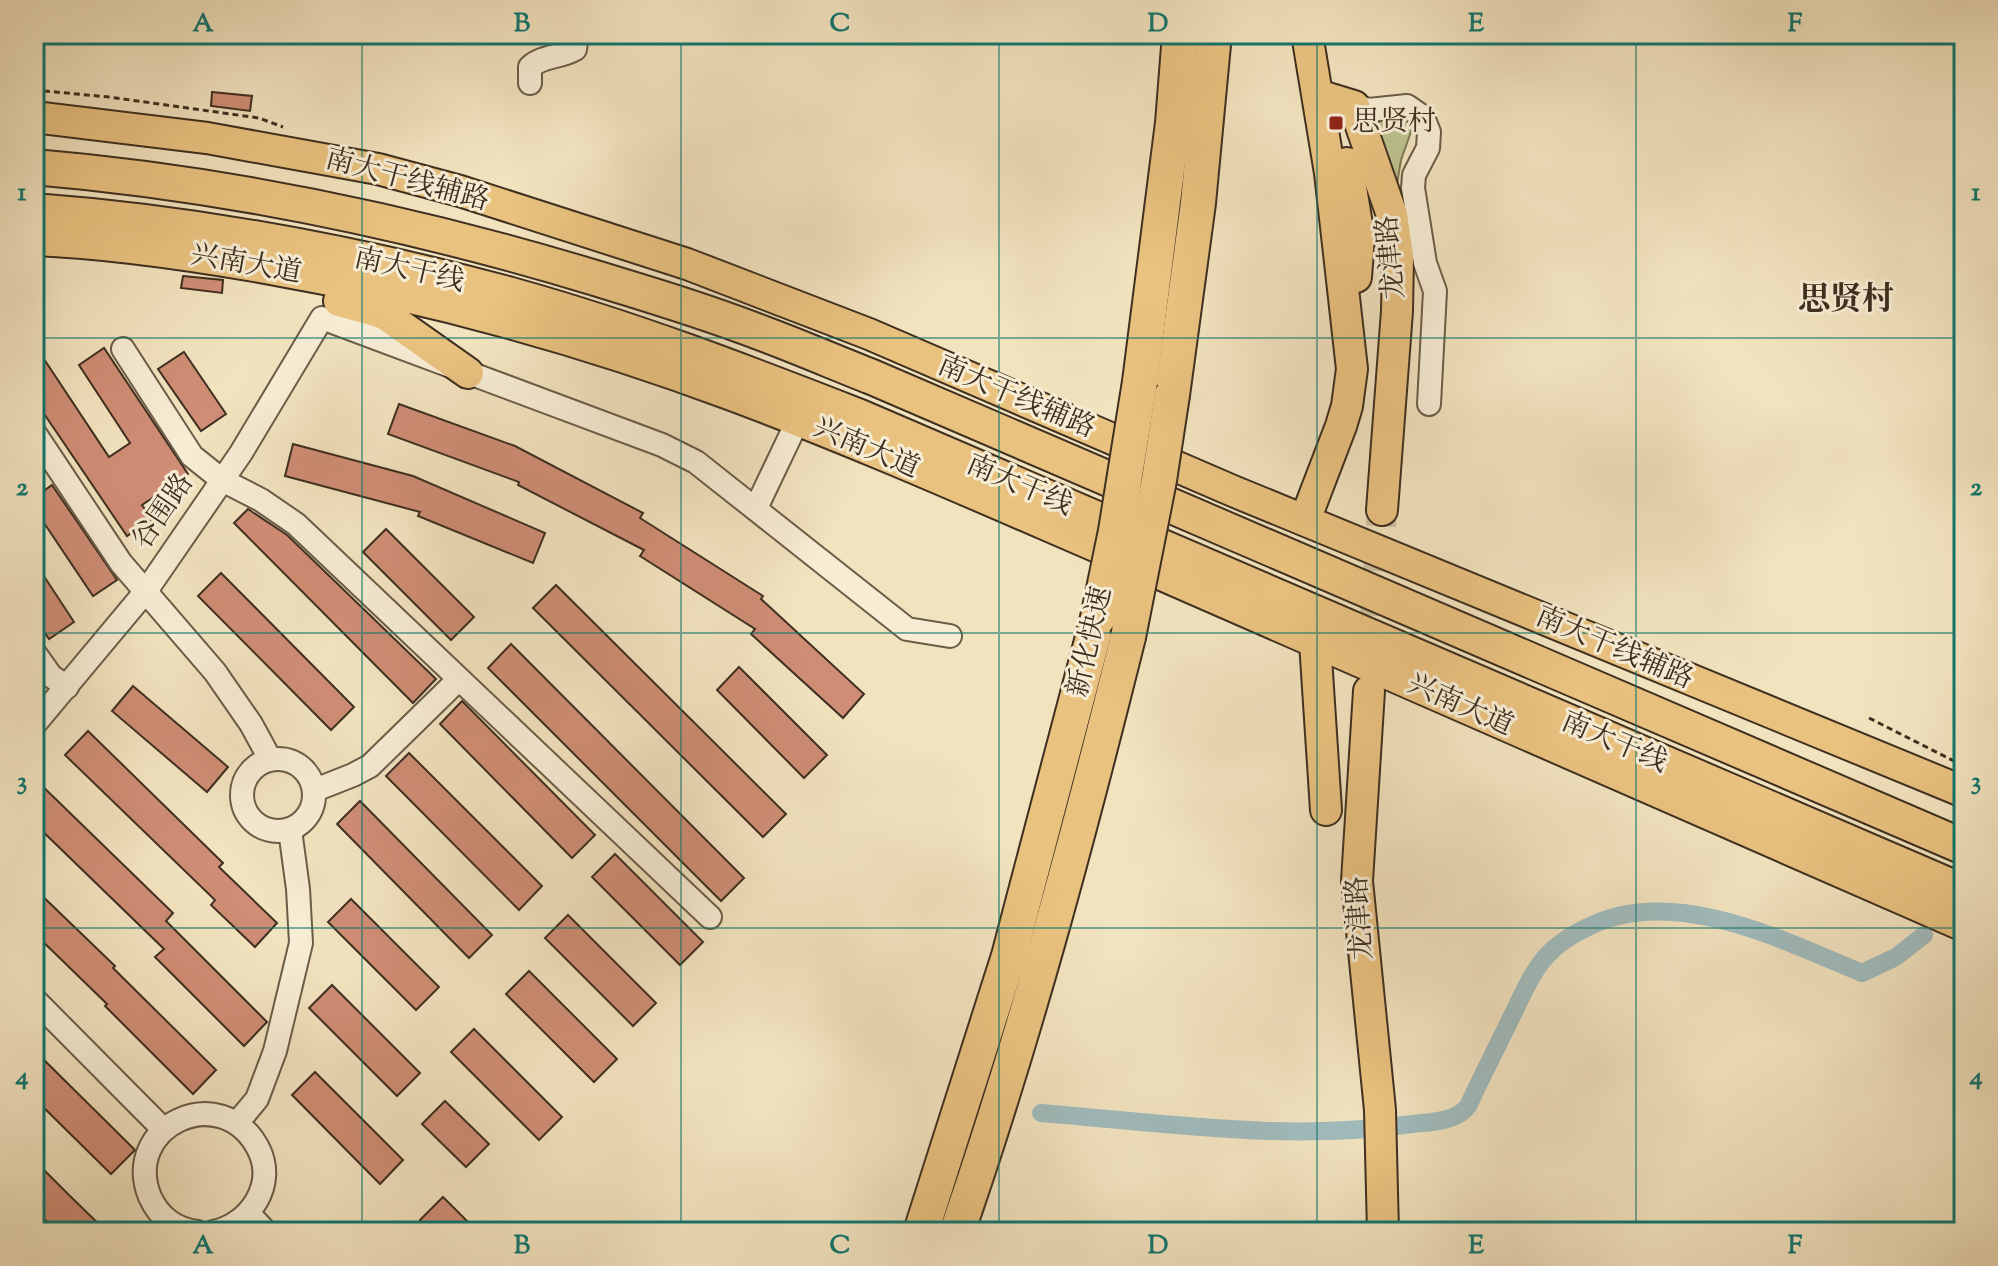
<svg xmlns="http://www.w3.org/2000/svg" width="1998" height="1266" font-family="'Sorts Mill Goudy','Noto Serif SC',serif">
	<rect width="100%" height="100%" fill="#f2e3bf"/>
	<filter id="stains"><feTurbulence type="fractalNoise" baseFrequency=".0025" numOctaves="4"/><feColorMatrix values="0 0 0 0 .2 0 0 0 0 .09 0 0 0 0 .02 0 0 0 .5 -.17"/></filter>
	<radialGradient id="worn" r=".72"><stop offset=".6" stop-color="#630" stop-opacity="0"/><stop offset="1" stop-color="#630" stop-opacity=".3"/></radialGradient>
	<polygon fill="#bdc390" stroke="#7e7958" stroke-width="2" points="1395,114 1405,119 1412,129 1401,160 1396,190 1375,134 1378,123 1385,116"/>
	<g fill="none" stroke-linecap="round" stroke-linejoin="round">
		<path stroke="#a0bbbd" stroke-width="18" d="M1041,1113C1165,1123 1289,1142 1412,1124C1431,1122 1456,1122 1468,1106C1482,1076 1497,1047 1511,1018C1520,1000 1528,980 1540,964C1552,947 1569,936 1588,927C1673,884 1782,940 1862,973L1896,957L1924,935"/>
	</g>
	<g fill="#cf8d75" stroke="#3e2f20" stroke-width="2">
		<polygon points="212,92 252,96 250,111 211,106"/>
		<polygon points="183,276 223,280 222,293 181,288"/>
		<polygon points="34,344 109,457 130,443 79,365 104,348 188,474 142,505 152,519 127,536 34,399"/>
		<polygon points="184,352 226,414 201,431 158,369"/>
		<polygon points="399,404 515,446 643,513 640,518 763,596 761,599 864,694 843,718 751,634 755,629 640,556 644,550 518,485 519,482 388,434"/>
		<polygon points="293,444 413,476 545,533 533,563 418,516 420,512 285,476"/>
		<polygon points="52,485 117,580 93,596 34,508 34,498"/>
		<polygon points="248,509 287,535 436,679 413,703 234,523"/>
		<polygon points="386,529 474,617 451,640 363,552"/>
		<polygon points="34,561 74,622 49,639 34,617"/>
		<polygon points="221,573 354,707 331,730 198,596"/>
		<polygon points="556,585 786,814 763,837 533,608"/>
		<polygon points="511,644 744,878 721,901 488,668"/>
		<polygon points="739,667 827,755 804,778 717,690"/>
		<polygon points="133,686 228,767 207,792 112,711"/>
		<polygon points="462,701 595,835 572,858 440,724"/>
		<polygon points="88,731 223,863 219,867 277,923 255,947 211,905 215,900 65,755"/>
		<polygon points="409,753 542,886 519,910 386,776"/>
		<polygon points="34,778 173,913 166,921 267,1022 244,1046 155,957 164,949 34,823"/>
		<polygon points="360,801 492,935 469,958 337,824"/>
		<polygon points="615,854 703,942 680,965 592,877"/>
		<polygon points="34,888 115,966 113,968 216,1070 193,1094 105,1006 107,1004 34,933"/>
		<polygon points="351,899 439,987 416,1010 328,922"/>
		<polygon points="568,915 656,1003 633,1026 545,938"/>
		<polygon points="529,971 617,1059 594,1082 506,994"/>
		<polygon points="332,985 420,1073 397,1096 309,1008"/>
		<polygon points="474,1029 562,1117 539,1140 451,1052"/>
		<polygon points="34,1050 135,1150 111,1174 34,1098"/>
		<polygon points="315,1072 403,1160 380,1184 292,1095"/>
		<polygon points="445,1101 489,1144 466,1167 422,1124"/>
		<polygon points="34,1160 70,1196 107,1232 58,1232 34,1209"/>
		<polygon points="443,1197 478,1232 432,1232 420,1220"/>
	</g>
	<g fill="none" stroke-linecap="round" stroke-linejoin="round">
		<polyline stroke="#cebf9f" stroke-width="30" stroke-dasharray="30 15" stroke-linecap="butt" points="1372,661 1382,510"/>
		<defs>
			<g id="minor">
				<path d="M530,83V67C543,55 560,58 575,49L577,34"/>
				<polyline points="1354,106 1369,110 1407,106 1423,117 1429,132 1428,148 1414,175 1413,188 1425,263 1435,291 1429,404"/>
				<polyline points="123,349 192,456 222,480 261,500 296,524 710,917"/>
				<polyline points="34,432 121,563 215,672 251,724 270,759"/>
				<polyline points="756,508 798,420"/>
				<polyline points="34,652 51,676 67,687"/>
				<polyline points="34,725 146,591 241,453 322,318 662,445 696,462 907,629 950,636"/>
				<circle cx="278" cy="795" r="36"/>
				<polyline points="315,790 353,775 370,766 459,679"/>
				<polyline points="34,999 163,1129"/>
				<polyline points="237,1123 257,1099 275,1051 301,943 298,889 290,830"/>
				<polyline points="248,1213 266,1232"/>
				<path d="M197,1232C175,1229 159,1217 150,1197C121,1126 221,1079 258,1148C277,1184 250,1225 213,1232"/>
			</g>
			<g id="major">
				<polyline points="1318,95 1354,106 1392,215 1398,256 1397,311 1382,510"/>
				<polyline points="34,117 207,138 378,169 460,191 687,264 869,334 1233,491 1964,792"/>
				<polyline points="1347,163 1359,237 1356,277"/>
				<path d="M34,240C110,243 185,254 260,267C420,295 576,337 729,394C864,444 997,504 1130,561C1408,682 1685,806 1964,926"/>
				<polyline points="339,301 383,313 468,373"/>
				<polyline points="1305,520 1341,426 1347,406 1352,369 1330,173 1307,34"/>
				<polyline points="1315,642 1326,810"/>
				<polyline points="1369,691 1357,881 1380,1110 1383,1232"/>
			</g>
			<g id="highway">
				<path d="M34,167C224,183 410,222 592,277C648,294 705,311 759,332C797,346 834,362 872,377L1964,847"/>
				<path d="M34,211C194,223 356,253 511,295C630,328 745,372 860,417L1964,892"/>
				<polyline points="1140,382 1173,123 1180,34"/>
				<polyline points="1172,395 1198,203 1214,34"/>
				<polyline points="921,1232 1009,956 1098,618"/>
				<path d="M957,1232C1025,1036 1078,837 1128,637"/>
			</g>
		</defs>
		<use href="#minor" stroke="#6b5c48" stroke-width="26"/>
		<use href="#major" stroke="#3e2f20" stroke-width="34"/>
		<use href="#highway" stroke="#3e2f20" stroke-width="38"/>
		<g stroke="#3e2f20" stroke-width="3" stroke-dasharray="6 4" stroke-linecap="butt">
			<polyline points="34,90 109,97 259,118 283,127"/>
			<polyline points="1869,718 1958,763"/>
		</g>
		<use href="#minor" stroke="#f7edd5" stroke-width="22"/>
		<use href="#major" stroke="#e9c280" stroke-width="30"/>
		<use href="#highway" stroke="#e9c280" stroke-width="34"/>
		<defs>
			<g id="highway-bridge">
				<polyline points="1098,618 1116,531 1140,382"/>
				<polyline points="1128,637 1159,480 1172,395"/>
			</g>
		</defs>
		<use href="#highway-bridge" stroke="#3e2f20" stroke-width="38" stroke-linecap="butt"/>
		<use href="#highway-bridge" stroke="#e9c280" stroke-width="34"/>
	</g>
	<path fill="none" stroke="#0f766e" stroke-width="2" stroke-opacity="0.55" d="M362,34V1232M681,34V1232M999,34V1232M1317,34V1232M1636,34V1232M34,338H1964M34,633H1964M34,928H1964"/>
	<rect fill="#8f2418" stroke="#f7edd5" stroke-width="3" x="1328" y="115" width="16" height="16" rx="4"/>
	<g text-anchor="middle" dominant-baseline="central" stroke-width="6" stroke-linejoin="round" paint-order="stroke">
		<g font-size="28" fill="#3e2f20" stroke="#f7edd5" text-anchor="start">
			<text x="1352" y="123">思贤村</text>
		</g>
		<g font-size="28" fill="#3e2f20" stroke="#f7edd5">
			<text transform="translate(407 181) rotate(15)">南大干线辅路</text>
			<text transform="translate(1392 257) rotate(-95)">龙津路</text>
			<text transform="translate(246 265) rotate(10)">兴南大道</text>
			<text transform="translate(409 271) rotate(13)">南大干线</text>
			<text transform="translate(1016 398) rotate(23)">南大干线辅路</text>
			<text transform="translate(866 449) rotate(23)">兴南大道</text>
			<text transform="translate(1019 486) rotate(23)">南大干线</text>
			<text transform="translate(164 512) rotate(-56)">谷围路</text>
			<text transform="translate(1091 642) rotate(-77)">新化快速</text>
			<text transform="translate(1614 649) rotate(23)">南大干线辅路</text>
			<text transform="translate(1460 706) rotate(24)">兴南大道</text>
			<text transform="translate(1614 743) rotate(23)">南大干线</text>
			<text transform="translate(1361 918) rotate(-94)">龙津路</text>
		</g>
		<g font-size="32" font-weight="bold" fill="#3e2f20" stroke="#f7edd5">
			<text x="1846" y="301">思贤村</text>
		</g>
	</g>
	<rect width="1998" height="1266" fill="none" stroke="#f2e3bf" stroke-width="88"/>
	<rect x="44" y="44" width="1910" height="1178" fill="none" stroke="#0f766e" stroke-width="3"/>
	<g font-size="26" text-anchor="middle" font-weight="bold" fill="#0f766e">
		<text x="203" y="31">A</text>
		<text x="522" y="31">B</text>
		<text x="840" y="31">C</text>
		<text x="1158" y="31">D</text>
		<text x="1476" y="31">E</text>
		<text x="1795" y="31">F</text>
		<text x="22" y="200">1</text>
		<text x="1976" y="200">1</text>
		<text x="22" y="495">2</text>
		<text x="1976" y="495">2</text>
		<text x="22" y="789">3</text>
		<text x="1976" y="789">3</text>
		<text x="22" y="1084">4</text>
		<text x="1976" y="1084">4</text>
		<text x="203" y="1253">A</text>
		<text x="522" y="1253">B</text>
		<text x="840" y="1253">C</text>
		<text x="1158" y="1253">D</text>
		<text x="1476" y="1253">E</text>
		<text x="1795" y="1253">F</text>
	</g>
	<rect width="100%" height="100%" filter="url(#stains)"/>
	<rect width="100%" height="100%" fill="url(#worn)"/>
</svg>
